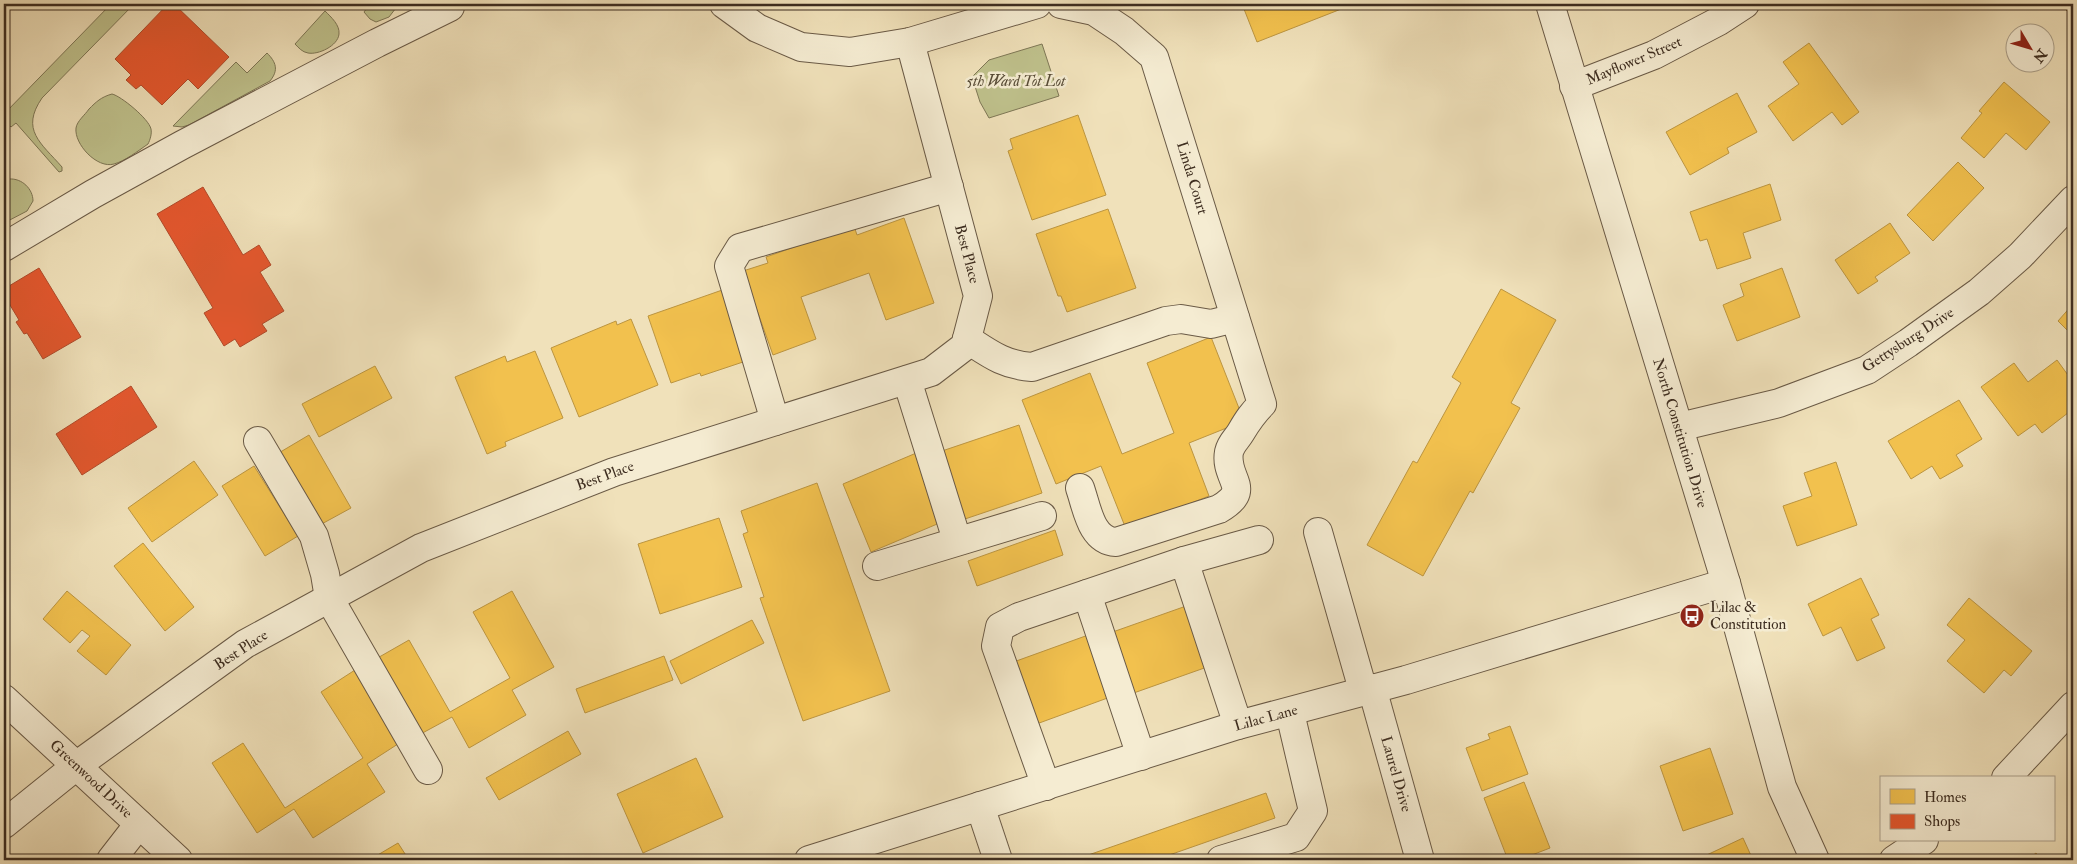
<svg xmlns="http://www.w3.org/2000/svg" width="2077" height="864" font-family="'IM FELL Double Pica',serif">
	<rect width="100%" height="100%" fill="#f0e1ba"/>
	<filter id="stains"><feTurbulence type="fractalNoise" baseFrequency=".004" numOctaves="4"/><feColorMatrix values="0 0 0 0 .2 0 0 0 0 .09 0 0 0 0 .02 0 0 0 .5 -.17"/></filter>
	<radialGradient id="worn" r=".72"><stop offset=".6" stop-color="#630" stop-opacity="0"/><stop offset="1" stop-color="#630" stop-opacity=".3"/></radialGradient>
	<g fill="#bfc18c" stroke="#7e7756">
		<path d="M111,4H134L42,98C20,130 41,143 62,167V171L59,172L16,123L11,127L4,120V114Z"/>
		<polygon points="370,4 399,4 389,17 376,22 370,19 364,12"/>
		<path d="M325,11C331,17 340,25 339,34C338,46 318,55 308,53C302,52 299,48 295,44Z"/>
		<polygon points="1042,44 1059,96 989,118 980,102 972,77 989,60"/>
		<path d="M267,53C276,62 279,70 270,81L189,125L182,127L173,126L236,62L247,73Z"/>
		<path d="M112,94C121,96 149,119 151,129C152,134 150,140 148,144C138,151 125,161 114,164C97,169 74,144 76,128C77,121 85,115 89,109C96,102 101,97 112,94Z"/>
		<path d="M9,179C22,178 33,189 33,201L27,211L4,223V184Z"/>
	</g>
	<g fill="#f2c14e" stroke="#bc9540">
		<polygon points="1242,4 1354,4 1257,42"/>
		<polygon points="2073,4 2073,17 2066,10"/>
		<polygon points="1809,43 1859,112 1842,125 1832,112 1793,141 1768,106 1799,84 1783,62"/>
		<polygon points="2004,82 2050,122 2026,150 2006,133 1984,158 1961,138 1982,113 1979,111"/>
		<polygon points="1737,93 1757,132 1727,148 1729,153 1690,175 1666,132"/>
		<polygon points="1078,115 1106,195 1032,220 1008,151 1013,149 1010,139"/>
		<polygon points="1958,162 1984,188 1933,241 1907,215"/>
		<polygon points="1770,184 1781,220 1743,233 1751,258 1717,269 1707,239 1700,241 1690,212"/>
		<polygon points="1108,209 1136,288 1067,312 1061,296 1058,296 1036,234"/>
		<polygon points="904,218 934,303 886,320 869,273 801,297 816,339 773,355 743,271 768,263 766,257 854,226 857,235"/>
		<polygon points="1890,223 1910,253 1875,277 1878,281 1858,294 1835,260"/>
		<polygon points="1782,268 1800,317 1737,341 1723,305 1744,296 1740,284"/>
		<polygon points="728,288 752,359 701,376 700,373 671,383 648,316"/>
		<polygon points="1501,289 1556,320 1511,403 1520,408 1473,493 1470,491 1423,576 1367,545 1413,461 1417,463 1461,383 1452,377"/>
		<polygon points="2073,304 2073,336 2058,321"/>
		<polygon points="631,319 658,385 579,417 551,348 616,321 617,325"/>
		<polygon points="1211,337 1244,421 1189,443 1209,496 1126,529 1101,466 1056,484 1022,400 1090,373 1122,454 1174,433 1147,363"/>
		<polygon points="535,351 563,418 505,442 506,446 487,454 455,377 505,356 507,362"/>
		<polygon points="2057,360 2073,382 2073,409 2042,433 2035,424 2018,436 1981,387 2014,363 2028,382"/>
		<polygon points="375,366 392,398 319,437 302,404"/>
		<polygon points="1959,400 1982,439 1956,455 1963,466 1940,479 1932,466 1911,479 1888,441"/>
		<polygon points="1019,425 1042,493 962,520 939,452"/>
		<polygon points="309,435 351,508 318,526 277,454"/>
		<polygon points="921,451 949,519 871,552 843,484"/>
		<polygon points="194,461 218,495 152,542 128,508"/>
		<polygon points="1836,462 1857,525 1797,546 1783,506 1812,496 1804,473"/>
		<polygon points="254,466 298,536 265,556 222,486"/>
		<polygon points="817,483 890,691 803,721 760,598 764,597 743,534 748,532 741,511"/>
		<polygon points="719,518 742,587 660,614 638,544"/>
		<polygon points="1055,530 1063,555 977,586 968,561"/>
		<polygon points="143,543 194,607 165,631 114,566"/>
		<polygon points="1861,578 1879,615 1871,619 1885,648 1857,661 1841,627 1823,636 1808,604"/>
		<polygon points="67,591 131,645 106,675 77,651 90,636 82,630 70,643 43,619"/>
		<polygon points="512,591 554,667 512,690 526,715 469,748 452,717 417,736 374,660 409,640 450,712 510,678 473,612"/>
		<polygon points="1969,598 2032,651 2011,676 2004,670 1984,693 1947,661 1965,640 1947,625"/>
		<polygon points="1189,605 1210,666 1128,695 1107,634"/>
		<polygon points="752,620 764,643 681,684 670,661"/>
		<polygon points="1091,634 1113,696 1031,726 1008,664"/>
		<polygon points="664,656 673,680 585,713 576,689"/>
		<polygon points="355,670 401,742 367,764 385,792 313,838 294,809 257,833 212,763 243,743 285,808 363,758 321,692"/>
		<polygon points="1510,726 1528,774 1482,791 1466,748 1490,739 1488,734"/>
		<polygon points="568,731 581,754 499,800 486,778"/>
		<polygon points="1710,748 1733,814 1683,831 1660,766"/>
		<polygon points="696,758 723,817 643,853 617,794"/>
		<polygon points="1524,782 1550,848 1519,860 1508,860 1484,798"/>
		<polygon points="1266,793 1275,818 1155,860 1074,860"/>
		<polygon points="1743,838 1753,860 1696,860"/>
		<polygon points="398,843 409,860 378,860 376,856"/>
		<polygon points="2036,853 2042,860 2027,860"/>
	</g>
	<g fill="#e4572e" stroke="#b24a2a">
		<polygon points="168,4 174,4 229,57 198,89 188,79 162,105 141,85 136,89 126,80 131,75 115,59"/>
		<polygon points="203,187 243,255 259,245 271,265 260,272 284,311 262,324 267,331 240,347 235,339 224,346 204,313 213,308 157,214"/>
		<polygon points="39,268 81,337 43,359 27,333 24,334 16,322 19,320 4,295 4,289"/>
		<polygon points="131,386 157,427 82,475 56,434"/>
	</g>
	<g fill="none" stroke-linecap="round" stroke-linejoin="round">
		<defs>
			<g id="minor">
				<polyline points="724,4 757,28 801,47 850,52 910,42 1037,4"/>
				<path d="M1061,4L1094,11L1124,31L1154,57L1262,404C1252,414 1248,420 1241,432C1237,439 1231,443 1229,452C1224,479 1254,489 1219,509L1116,542C1091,541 1087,508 1080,488"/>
				<polyline points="1550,4 1726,583 1782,787 1815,860"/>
				<polyline points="1574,86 1654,55 1719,21 1745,4"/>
				<polyline points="4,247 93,194 182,145 377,43 450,7"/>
				<path d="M967,339C990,354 1004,365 1032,367L1166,321L1181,319L1211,324L1235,318"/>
				<polyline points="907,380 957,540"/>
				<polyline points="775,421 729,266 740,248 949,187"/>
				<polyline points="1679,427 1779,403 1867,370 1908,343 1979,292 2020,256 2073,200"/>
				<polyline points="258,441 314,536 325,574 329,598 428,770"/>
				<polyline points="1318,532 1363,690"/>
				<polyline points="1184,561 1259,540"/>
				<polyline points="877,566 1042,516"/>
				<polyline points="1087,594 1141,756"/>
				<polyline points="1372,688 1420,860"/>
				<polyline points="4,699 178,860"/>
				<polyline points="2006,778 2073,706"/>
				<polyline points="1046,786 996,646 1000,627 1019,617 1184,561 1238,725"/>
				<polyline points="980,806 998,860"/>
				<polyline points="4,824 76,766 245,644 421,548 614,472 931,372 965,346 978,296 910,42"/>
				<polyline points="111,860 139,824"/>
				<polyline points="809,860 1238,725 1406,680 1726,583"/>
				<polyline points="1221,860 1296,837 1313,811 1290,713"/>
				<polyline points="1894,860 1924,840"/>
			</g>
		</defs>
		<use href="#minor" stroke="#6a5a46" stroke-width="30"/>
		<use href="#minor" stroke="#f5ecd2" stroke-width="28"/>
	</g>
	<defs>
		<symbol id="bus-disc" viewBox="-11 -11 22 22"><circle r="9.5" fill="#8f2418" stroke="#f5ecd2"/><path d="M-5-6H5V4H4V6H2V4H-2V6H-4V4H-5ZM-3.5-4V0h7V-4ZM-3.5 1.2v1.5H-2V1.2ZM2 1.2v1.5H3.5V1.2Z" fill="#fff"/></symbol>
	</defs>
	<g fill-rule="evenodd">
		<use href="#bus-disc" x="1678" y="602" width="28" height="28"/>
	</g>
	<g text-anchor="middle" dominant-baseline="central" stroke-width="5" stroke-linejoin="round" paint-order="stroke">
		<g font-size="15" fill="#3d2d20" stroke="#f5ecd2">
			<text transform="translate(1634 61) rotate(-23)">Mayflower Street</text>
			<text transform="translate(1192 178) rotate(73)">Linda Court</text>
			<text transform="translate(967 254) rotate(75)">Best Place</text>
			<text transform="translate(1908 340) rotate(-33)">Gettysburg Drive</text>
			<text transform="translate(1680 433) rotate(73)">North Constitution Drive</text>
			<text transform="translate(605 476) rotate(-20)">Best Place</text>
			<text transform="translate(241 650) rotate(-33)">Best Place</text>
			<text transform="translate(1266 718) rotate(-15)">Lilac Lane</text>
			<text transform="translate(1396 774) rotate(74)">Laurel Drive</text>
			<text transform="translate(91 779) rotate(43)">Greenwood Drive</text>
		</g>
		<g font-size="15" font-style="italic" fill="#574b36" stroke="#f5ecd2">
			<text x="1016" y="81">5th Ward Tot Lot</text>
		</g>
		<g font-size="15" fill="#3d2d20" stroke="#f5ecd2" text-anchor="start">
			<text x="1710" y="607">Lilac &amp;<tspan x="1710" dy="17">Constitution</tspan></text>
		</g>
	</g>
	<rect width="2077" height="864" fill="none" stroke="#f0e1ba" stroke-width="20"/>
	<rect x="5" y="5" width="2067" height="854" fill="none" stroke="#3d2d20" stroke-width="2.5"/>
	<rect x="10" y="10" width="2057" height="844" fill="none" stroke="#3d2d20"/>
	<rect x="1880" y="776" width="175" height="65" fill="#f5ecd2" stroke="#aba08b"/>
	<rect x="1890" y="789" width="25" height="15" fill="#f2c14e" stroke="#aba08b"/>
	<text x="1924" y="802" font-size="15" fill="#3d2d20">Homes</text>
	<rect x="1890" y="814" width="25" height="15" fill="#e4572e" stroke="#aba08b"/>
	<text x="1924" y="826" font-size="15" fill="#3d2d20">Shops</text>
	<g transform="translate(2030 48) rotate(128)"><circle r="24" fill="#f5ecd2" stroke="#aba08b"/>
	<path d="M0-4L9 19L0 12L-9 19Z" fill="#8f2418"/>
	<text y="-8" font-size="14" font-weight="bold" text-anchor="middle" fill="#3d2d20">N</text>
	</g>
	<rect width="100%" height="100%" filter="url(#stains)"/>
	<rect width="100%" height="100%" fill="url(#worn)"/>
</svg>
